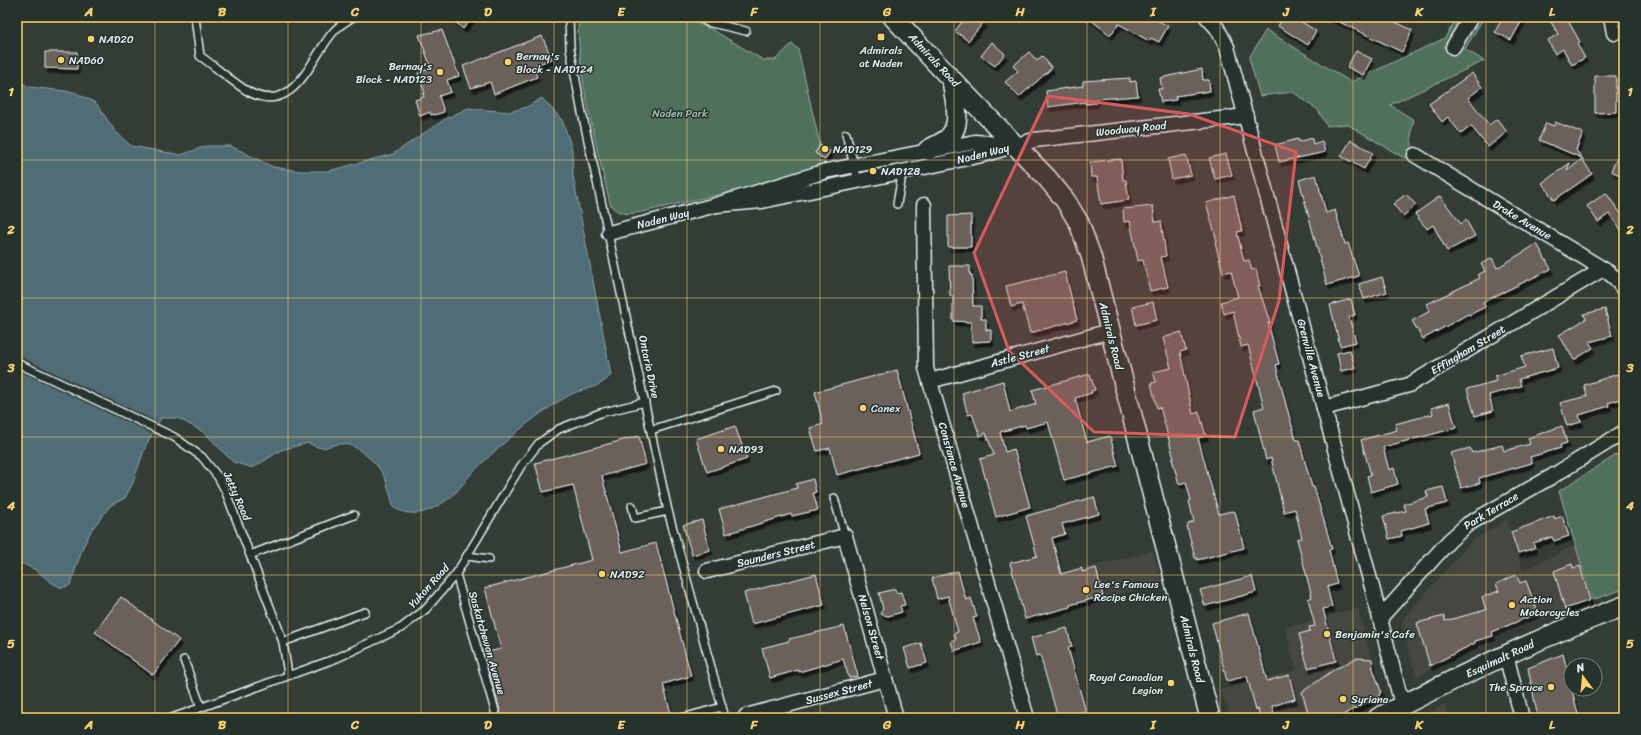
<svg xmlns="http://www.w3.org/2000/svg" width="1641" height="735" font-family="Sriracha,sans-serif">
	<defs>
		<filter id="shadow"><feDropShadow dx="2.5" dy="4.5" stdDeviation="0" flood-color="#0009"/></filter>
	</defs>
	<rect width="100%" height="100%" fill="#343c36"/>
	<filter id="ink" filterUnits="userSpaceOnUse"><feTurbulence type="fractalNoise" baseFrequency=".025" numOctaves="2"/><feDisplacementMap in="SourceGraphic" scale="8" xChannelSelector="R" yChannelSelector="G"/><feConvolveMatrix kernelMatrix="1 2 1 2 8 2 1 2 1" color-interpolation-filters="sRGB"/></filter>
	<g filter="url(#ink)">
		<g fill="#454741">
			<polygon points="1507,520 1523,571 1575,545 1592,600 1495,637 1416,677 1401,621 1473,540"/>
			<polygon points="1153,551 1162,583 1082,603 1074,571"/>
			<polygon points="1358,608 1381,695 1338,718 1230,718 1226,703 1222,697 1220,690 1296,670 1285,628"/>
			<polygon points="1445,704 1449,718 1420,718"/>
		</g>
		<g fill="#4f705a" stroke="#9cb0a9">
			<path d="M578,17H683L711,29L763,60H775L792,44L798,49L820,145L815,153L823,159L824,164L743,189L642,212C629,214 618,216 610,204C596,142 578,81 578,17Z"/>
			<path d="M1457,17H1484L1465,49L1484,61L1390,105L1414,120C1410,131 1410,144 1415,155L1404,158L1347,124L1327,126L1318,110L1293,92L1260,96L1249,58L1266,30L1351,82L1445,38Z"/>
			<polygon points="1624,450 1624,589 1592,600 1559,491"/>
		</g>
		<path fill="#4f6d76" stroke="#8ca2aa" d="M17,80L29,87L74,92L96,103L115,131L131,146L181,155L206,146H231L273,167L299,171H329L393,154L445,119L468,108L509,112L527,107L542,98L562,120L572,149L573,176L611,375C597,391 582,387 566,397C533,416 503,443 476,469C465,479 459,492 447,500C428,513 414,518 394,508C386,481 386,470 363,453C357,448 351,444 343,444C325,444 328,453 308,443L281,450L253,468L233,462L205,433L178,418H161L146,445L132,485L125,498L111,505L92,529L83,547L70,585L62,588L52,583L36,570L17,561Z"/>
		<polygon fill="#343c36" points="17,355 158,422 152,434 17,370"/>
		<g fill="#6c605a" stroke="#e8f1f8" filter="url(#shadow)">
			<polygon points="450,17 473,17 463,29"/>
			<polygon points="966,17 978,17 984,22 968,41 955,31"/>
			<polygon points="1087,17 1151,17 1168,26 1159,42 1151,38 1149,41 1119,24 1110,35"/>
			<polygon points="1284,17 1294,17 1316,31 1308,45 1278,26"/>
			<polygon points="1329,17 1385,17 1412,30 1402,52"/>
			<polygon points="1503,17 1524,17 1511,40 1495,32"/>
			<polygon points="1548,17 1566,17 1580,42 1577,44 1585,58 1572,65 1563,49 1555,54 1548,40 1558,34"/>
			<polygon points="442,30 459,76 447,80 451,92 439,96 444,112 434,115 434,114 431,115 430,112 420,116 415,100 424,97 423,94 425,93 418,73 431,68 419,35"/>
			<polygon points="542,36 552,59 533,66 537,77 494,94 490,82 471,88 463,66"/>
			<polygon points="992,42 1005,54 995,66 981,56"/>
			<polygon points="1356,51 1372,59 1363,75 1347,67"/>
			<polygon points="45,52 77,52 77,69 45,68"/>
			<polygon points="1029,52 1037,61 1042,56 1052,68 1019,97 1005,82 1018,71 1013,66"/>
			<polygon points="1202,69 1203,80 1209,80 1210,91 1175,96 1176,100 1161,102 1158,89 1162,89 1160,78"/>
			<polygon points="1472,73 1482,87 1468,98 1489,125 1497,119 1507,132 1488,147 1471,126 1461,134 1448,117 1442,122 1429,104"/>
			<polygon points="1595,76 1616,76 1616,112 1595,113"/>
			<polygon points="1130,78 1130,82 1136,81 1138,96 1096,99 1097,103 1085,104 1085,102 1048,107 1046,91 1083,86 1083,81"/>
			<polygon points="1555,122 1583,133 1576,150 1582,158 1539,140 1546,123 1554,126"/>
			<polygon points="1312,138 1313,144 1322,141 1325,152 1279,162 1275,145 1298,139 1299,142"/>
			<polygon points="1351,140 1373,153 1364,169 1341,156"/>
			<polygon points="1624,143 1624,177 1611,171"/>
			<polygon points="820,145 830,151 825,160 815,153"/>
			<polygon points="1226,154 1232,175 1215,179 1209,158"/>
			<polygon points="1186,155 1191,175 1172,179 1168,159"/>
			<polygon points="1121,159 1123,180 1126,180 1129,200 1101,204 1097,177 1091,177 1090,162"/>
			<polygon points="1582,159 1592,174 1554,200 1542,183 1570,163 1567,171"/>
			<polygon points="1316,175 1326,213 1335,210 1345,244 1348,243 1359,276 1327,285 1299,180"/>
			<polygon points="1606,193 1624,218 1624,234 1609,214 1598,222 1587,206"/>
			<polygon points="1406,194 1416,205 1403,216 1393,204"/>
			<polygon points="1234,195 1242,231 1237,232 1244,261 1249,260 1252,270 1256,269 1260,286 1258,286 1270,323 1268,323 1279,364 1276,365 1286,405 1296,440 1299,440 1312,487 1314,487 1332,549 1329,550 1337,584 1327,587 1332,607 1323,609 1336,661 1308,668 1299,634 1310,631 1309,627 1315,626 1308,599 1312,597 1297,539 1302,538 1295,509 1284,512 1271,458 1266,460 1254,410 1264,407 1248,345 1241,347 1233,311 1224,314 1221,302 1238,297 1231,271 1223,273 1215,242 1217,241 1206,203"/>
			<polygon points="1440,196 1461,224 1466,220 1475,236 1447,251 1433,225 1427,229 1415,214"/>
			<polygon points="1153,206 1155,222 1161,221 1166,256 1161,257 1168,287 1150,291 1143,260 1138,261 1130,221 1124,222 1123,209"/>
			<polygon points="971,215 971,247 948,247 948,216"/>
			<polygon points="1537,244 1551,269 1483,302 1485,307 1469,315 1468,314 1423,339 1412,321 1430,311 1427,304 1480,278 1478,275 1485,271 1481,264 1492,258 1497,268"/>
			<polygon points="949,266 970,266 970,275 972,275 973,306 981,306 981,319 986,319 986,330 991,330 991,341 972,342 971,322 953,321 953,296 950,296"/>
			<polygon points="1065,272 1077,320 1030,333 1022,304 1011,307 1006,286"/>
			<polygon points="1382,277 1387,292 1364,299 1359,284"/>
			<polygon points="1351,299 1355,315 1349,317 1356,342 1340,346 1330,305"/>
			<polygon points="1153,302 1157,320 1136,325 1132,307"/>
			<polygon points="1605,309 1612,336 1589,342 1593,348 1574,360 1559,335 1586,319 1584,314"/>
			<polygon points="1181,332 1186,350 1180,352 1193,414 1199,412 1206,436 1198,438 1212,489 1219,514 1232,511 1235,512 1244,548 1197,560 1197,558 1195,558 1187,527 1188,526 1188,524 1194,522 1189,501 1191,500 1186,482 1179,484 1172,459 1174,459 1160,407 1157,408 1151,383 1156,382 1153,372 1171,368 1163,338"/>
			<polygon points="1553,348 1558,368 1519,379 1521,386 1489,395 1493,411 1475,416 1467,389 1496,381 1495,376 1525,367 1521,356"/>
			<polygon points="1350,350 1355,368 1341,371 1337,353"/>
			<polygon points="897,370 919,453 837,475 830,448 817,451 810,428 823,424 815,392"/>
			<polygon points="1624,372 1624,398 1608,403 1609,406 1579,415 1581,422 1567,426 1560,403 1587,396 1584,385"/>
			<polygon points="1090,374 1095,390 1091,391 1092,393 1075,398 1087,442 1110,436 1118,466 1064,480 1048,422 1026,428 1025,425 1000,432 1005,452 1014,449 1030,507 996,517 980,459 994,455 986,433 980,436 972,414 968,415 962,393 1003,381 1010,412 1036,404 1032,390"/>
			<polygon points="1449,403 1456,428 1383,447 1389,470 1394,468 1398,484 1371,492 1367,476 1371,475 1361,440 1397,430 1395,424 1433,414 1431,408"/>
			<polygon points="735,426 747,459 707,472 696,439"/>
			<polygon points="1562,426 1567,443 1560,445 1561,448 1530,457 1532,463 1479,478 1480,483 1461,488 1451,453 1470,448 1472,453 1502,445 1504,451 1530,444 1528,438"/>
			<polygon points="639,436 646,464 602,476 622,552 656,543 691,676 663,684 671,714 656,718 639,718 638,715 628,718 502,718 484,653 501,649 485,588 592,560 573,485 543,492 535,463"/>
			<polygon points="813,479 816,492 813,493 818,510 792,516 791,514 726,534 719,509 797,488 796,484"/>
			<polygon points="1443,487 1447,503 1425,509 1429,523 1401,531 1402,536 1389,539 1383,516 1406,511 1404,504 1428,497 1426,491"/>
			<polygon points="1094,497 1099,514 1062,524 1065,534 1052,538 1061,574 1082,568 1082,572 1096,568 1103,596 1070,605 1070,607 1025,619 1010,563 1037,556 1026,516"/>
			<polygon points="1554,516 1555,519 1562,516 1569,536 1554,541 1552,537 1533,543 1535,548 1518,553 1511,532"/>
			<polygon points="702,520 710,550 692,555 683,525"/>
			<polygon points="1572,564 1573,568 1580,566 1590,600 1565,609 1554,571"/>
			<polygon points="958,571 966,600 971,598 977,617 973,618 981,642 954,651 951,641 956,639 954,633 958,632 948,596 937,599 932,578"/>
			<polygon points="816,574 824,605 752,624 744,593"/>
			<polygon points="1516,575 1520,583 1526,581 1538,613 1492,632 1493,636 1475,641 1475,643 1430,666 1417,623 1444,616 1445,621 1486,610 1482,597 1499,591 1496,584"/>
			<polygon points="1252,576 1256,592 1205,606 1200,590"/>
			<polygon points="895,589 896,593 901,592 905,605 900,606 902,612 888,616 880,614 883,609 879,593"/>
			<polygon points="121,597 179,640 153,675 95,632"/>
			<polygon points="1249,613 1267,681 1289,675 1295,699 1272,706 1275,718 1260,718 1258,709 1256,710 1247,676 1227,681 1212,623"/>
			<polygon points="844,626 858,676 849,678 843,659 799,672 798,670 770,678 762,648 789,641 789,639"/>
			<polygon points="1067,628 1072,647 1068,648 1086,712 1058,718 1040,655 1036,656 1031,638"/>
			<polygon points="921,643 927,663 910,668 904,648"/>
			<polygon points="1563,654 1579,718 1538,718 1528,668"/>
			<polygon points="1356,658 1372,659 1373,669 1381,691 1379,696 1337,718 1315,718 1313,716 1309,716 1302,692 1338,667 1338,668"/>
		</g>
		<g fill="none" stroke-linecap="round" stroke-linejoin="round">
			<defs>
				<g id="service">
					<path d="M195,17L200,56C216,67 232,82 249,92C296,117 312,54 335,30C340,25 347,21 353,17"/>
					<polyline points="569,17 570,48 581,108 668,511 725,718"/>
					<polyline points="700,17 707,22 746,31"/>
					<polyline points="846,134 858,181"/>
					<polyline points="897,204 901,181 899,170"/>
					<polyline points="17,363 174,437 202,457 218,477 225,490 277,625 283,642 288,675"/>
					<polyline points="651,430 776,391"/>
					<polyline points="834,498 845,536"/>
					<polyline points="632,506 635,518 668,511"/>
					<polyline points="250,555 354,515"/>
					<polyline points="467,556 489,559"/>
					<polyline points="456,574 497,718"/>
					<polyline points="283,642 365,612"/>
					<polyline points="184,660 201,707"/>
					<polyline points="172,718 337,658 401,628 426,609 456,574 521,466 539,443 559,429 600,413 645,402"/>
					<polyline points="682,718 722,707"/>
				</g>
				<g id="minor">
					<polyline points="1207,17 1217,28 1227,47 1373,591 1402,705"/>
					<polyline points="1611,17 1614,33"/>
					<polyline points="1453,47 1471,17"/>
					<polyline points="1415,155 1608,272 1616,279 1624,290"/>
					<polyline points="716,205 762,201 982,155 1034,140 1246,116"/>
					<polyline points="924,205 926,368 1027,718"/>
					<polyline points="609,233 716,205 826,171 975,142 1009,145"/>
					<polyline points="930,381 1110,331"/>
					<polyline points="1324,408 1409,385 1603,269"/>
					<polyline points="707,571 845,536 896,718"/>
					<polyline points="1380,618 1449,541 1468,524 1551,477 1624,432"/>
					<polyline points="1506,655 1522,718"/>
					<polyline points="746,716 885,679"/>
				</g>
				<g id="secondary">
					<polyline points="893,17 952,80 1047,178 1065,200 1079,223 1091,256 1210,718"/>
					<path d="M928,150C934,146 941,144 947,139C964,126 954,98 952,80"/>
					<path d="M1378,718C1458,676 1540,637 1624,606"/>
				</g>
			</defs>
			<use href="#service" stroke="#e8f1f8" stroke-width="10"/>
			<use href="#minor" stroke="#e8f1f8" stroke-width="17"/>
			<use href="#secondary" stroke="#e8f1f8" stroke-width="22"/>
			<use href="#service" stroke="#26332d" stroke-width="7"/>
			<use href="#minor" stroke="#26332d" stroke-width="14"/>
			<use href="#secondary" stroke="#26332d" stroke-width="19"/>
		</g>
	</g>
	<path fill="#da5a5c" fill-opacity="0.2" stroke="#da5a5c" stroke-width="3" stroke-linejoin="round" d="M1048,96L1189,114L1296,152L1279,301L1235,437L1094,432L1009,351L974,253Z"/>
	<path fill="none" stroke="#ffd166" stroke-width="1" stroke-opacity="0.55" d="M155,17V718M288,17V718M421,17V718M554,17V718M687,17V718M820,17V718M954,17V718M1087,17V718M1220,17V718M1353,17V718M1486,17V718M17,160H1624M17,298H1624M17,437H1624M17,575H1624"/>
	<g fill="#ffd166" stroke="#26332d" stroke-width="1.5">
		<rect x="877" y="33" width="8" height="8" rx="2"/>
		<circle cx="91" cy="39" r="4"/>
		<circle cx="61" cy="60" r="4"/>
		<circle cx="508" cy="62" r="4"/>
		<circle cx="440" cy="72" r="4"/>
		<circle cx="825" cy="149" r="4"/>
		<circle cx="873" cy="171" r="4"/>
		<circle cx="863" cy="408" r="4"/>
		<circle cx="721" cy="449" r="4"/>
		<circle cx="602" cy="574" r="4"/>
		<circle cx="1086" cy="590" r="4"/>
		<circle cx="1512" cy="605" r="4"/>
		<circle cx="1327" cy="634" r="4"/>
		<circle cx="1171" cy="683" r="4"/>
		<circle cx="1551" cy="687" r="4"/>
		<circle cx="1343" cy="699" r="4"/>
	</g>
	<g text-anchor="middle" dominant-baseline="central" stroke-width="3" stroke-linejoin="round" paint-order="stroke">
		<g font-size="11" fill="#e8f1f8" stroke="#26332d" text-anchor="start">
			<text x="99" y="39">NAD20</text>
			<text x="881" y="50" text-anchor="middle">Admirals<tspan x="881" dy="13">at Naden</tspan></text>
			<text x="516" y="56">Bernay's<tspan x="516" dy="13">Block - NAD124</tspan></text>
			<text x="69" y="60">NAD60</text>
			<text x="432" y="66" text-anchor="end">Bernay's<tspan x="432" dy="13">Block - NAD123</tspan></text>
			<text x="833" y="149">NAD129</text>
			<text x="881" y="171">NAD128</text>
			<text x="871" y="408">Canex</text>
			<text x="729" y="449">NAD93</text>
			<text x="610" y="574">NAD92</text>
			<text x="1094" y="584">Lee's Famous<tspan x="1094" dy="13">Recipe Chicken</tspan></text>
			<text x="1520" y="599">Action<tspan x="1520" dy="13">Motorcycles</tspan></text>
			<text x="1335" y="634">Benjamin's Cafe</text>
			<text x="1163" y="677" text-anchor="end">Royal Canadian<tspan x="1163" dy="13">Legion</tspan></text>
			<text x="1543" y="687" text-anchor="end">The Spruce</text>
			<text x="1351" y="699">Syriana</text>
		</g>
		<g font-size="11" fill="#e8f1f8" stroke="#26332d">
			<text transform="translate(934 60) rotate(47)">Admirals Road</text>
			<text transform="translate(1131 129) rotate(-6)">Woodway Road</text>
			<text transform="translate(983 154) rotate(-14)">Naden Way</text>
			<text transform="translate(663 219) rotate(-14)">Naden Way</text>
			<text transform="translate(1522 220) rotate(31)">Drake Avenue</text>
			<text transform="translate(1111 336) rotate(76)">Admirals Road</text>
			<text transform="translate(1468 350) rotate(-31)">Effingham Street</text>
			<text transform="translate(1020 356) rotate(-15)">Astle Street</text>
			<text transform="translate(1311 358) rotate(75)">Grenville Avenue</text>
			<text transform="translate(649 367) rotate(78)">Ontario Drive</text>
			<text transform="translate(954 465) rotate(74)">Constance Avenue</text>
			<text transform="translate(237 496) rotate(66)">Jetty Road</text>
			<text transform="translate(1491 511) rotate(-31)">Park Terrace</text>
			<text transform="translate(776 554) rotate(-14)">Saunders Street</text>
			<text transform="translate(429 586) rotate(-48)">Yukon Road</text>
			<text transform="translate(871 627) rotate(74)">Nelson Street</text>
			<text transform="translate(487 643) rotate(74)">Saskatchewan Avenue</text>
			<text transform="translate(1192 649) rotate(76)">Admirals Road</text>
			<text transform="translate(1500 659) rotate(-25)">Esquimalt Road</text>
			<text transform="translate(839 692) rotate(-15)">Sussex Street</text>
		</g>
		<g font-size="11" fill="#abbdb9" stroke="#26332d">
			<text x="680" y="113">Naden Park</text>
		</g>
	</g>
	<rect width="1641" height="735" fill="none" stroke="#26332d" stroke-width="44"/>
	<g transform="translate(1583 677) rotate(344)"><circle r="19" fill="#26332d" stroke="#747f7e"/>
	<path d="M0-3L7 15L0 10L-7 15Z" fill="#ffd166"/>
	<text y="-6" font-size="11" font-weight="bold" text-anchor="middle" fill="#e8f1f8">N</text>
	</g>
	<rect x="22" y="22" width="1597" height="691" fill="none" stroke="#ffd166" stroke-width="1.5"/>
	<g font-size="13" text-anchor="middle" font-weight="bold" fill="#ffd166">
		<text x="89" y="16">A</text>
		<text x="222" y="16">B</text>
		<text x="355" y="16">C</text>
		<text x="488" y="16">D</text>
		<text x="621" y="16">E</text>
		<text x="754" y="16">F</text>
		<text x="887" y="16">G</text>
		<text x="1020" y="16">H</text>
		<text x="1153" y="16">I</text>
		<text x="1286" y="16">J</text>
		<text x="1419" y="16">K</text>
		<text x="1552" y="16">L</text>
		<text x="11" y="96">1</text>
		<text x="1630" y="96">1</text>
		<text x="11" y="234">2</text>
		<text x="1630" y="234">2</text>
		<text x="11" y="372">3</text>
		<text x="1630" y="372">3</text>
		<text x="11" y="510">4</text>
		<text x="1630" y="510">4</text>
		<text x="11" y="648">5</text>
		<text x="1630" y="648">5</text>
		<text x="89" y="729">A</text>
		<text x="222" y="729">B</text>
		<text x="355" y="729">C</text>
		<text x="488" y="729">D</text>
		<text x="621" y="729">E</text>
		<text x="754" y="729">F</text>
		<text x="887" y="729">G</text>
		<text x="1020" y="729">H</text>
		<text x="1153" y="729">I</text>
		<text x="1286" y="729">J</text>
		<text x="1419" y="729">K</text>
		<text x="1552" y="729">L</text>
	</g>
</svg>
